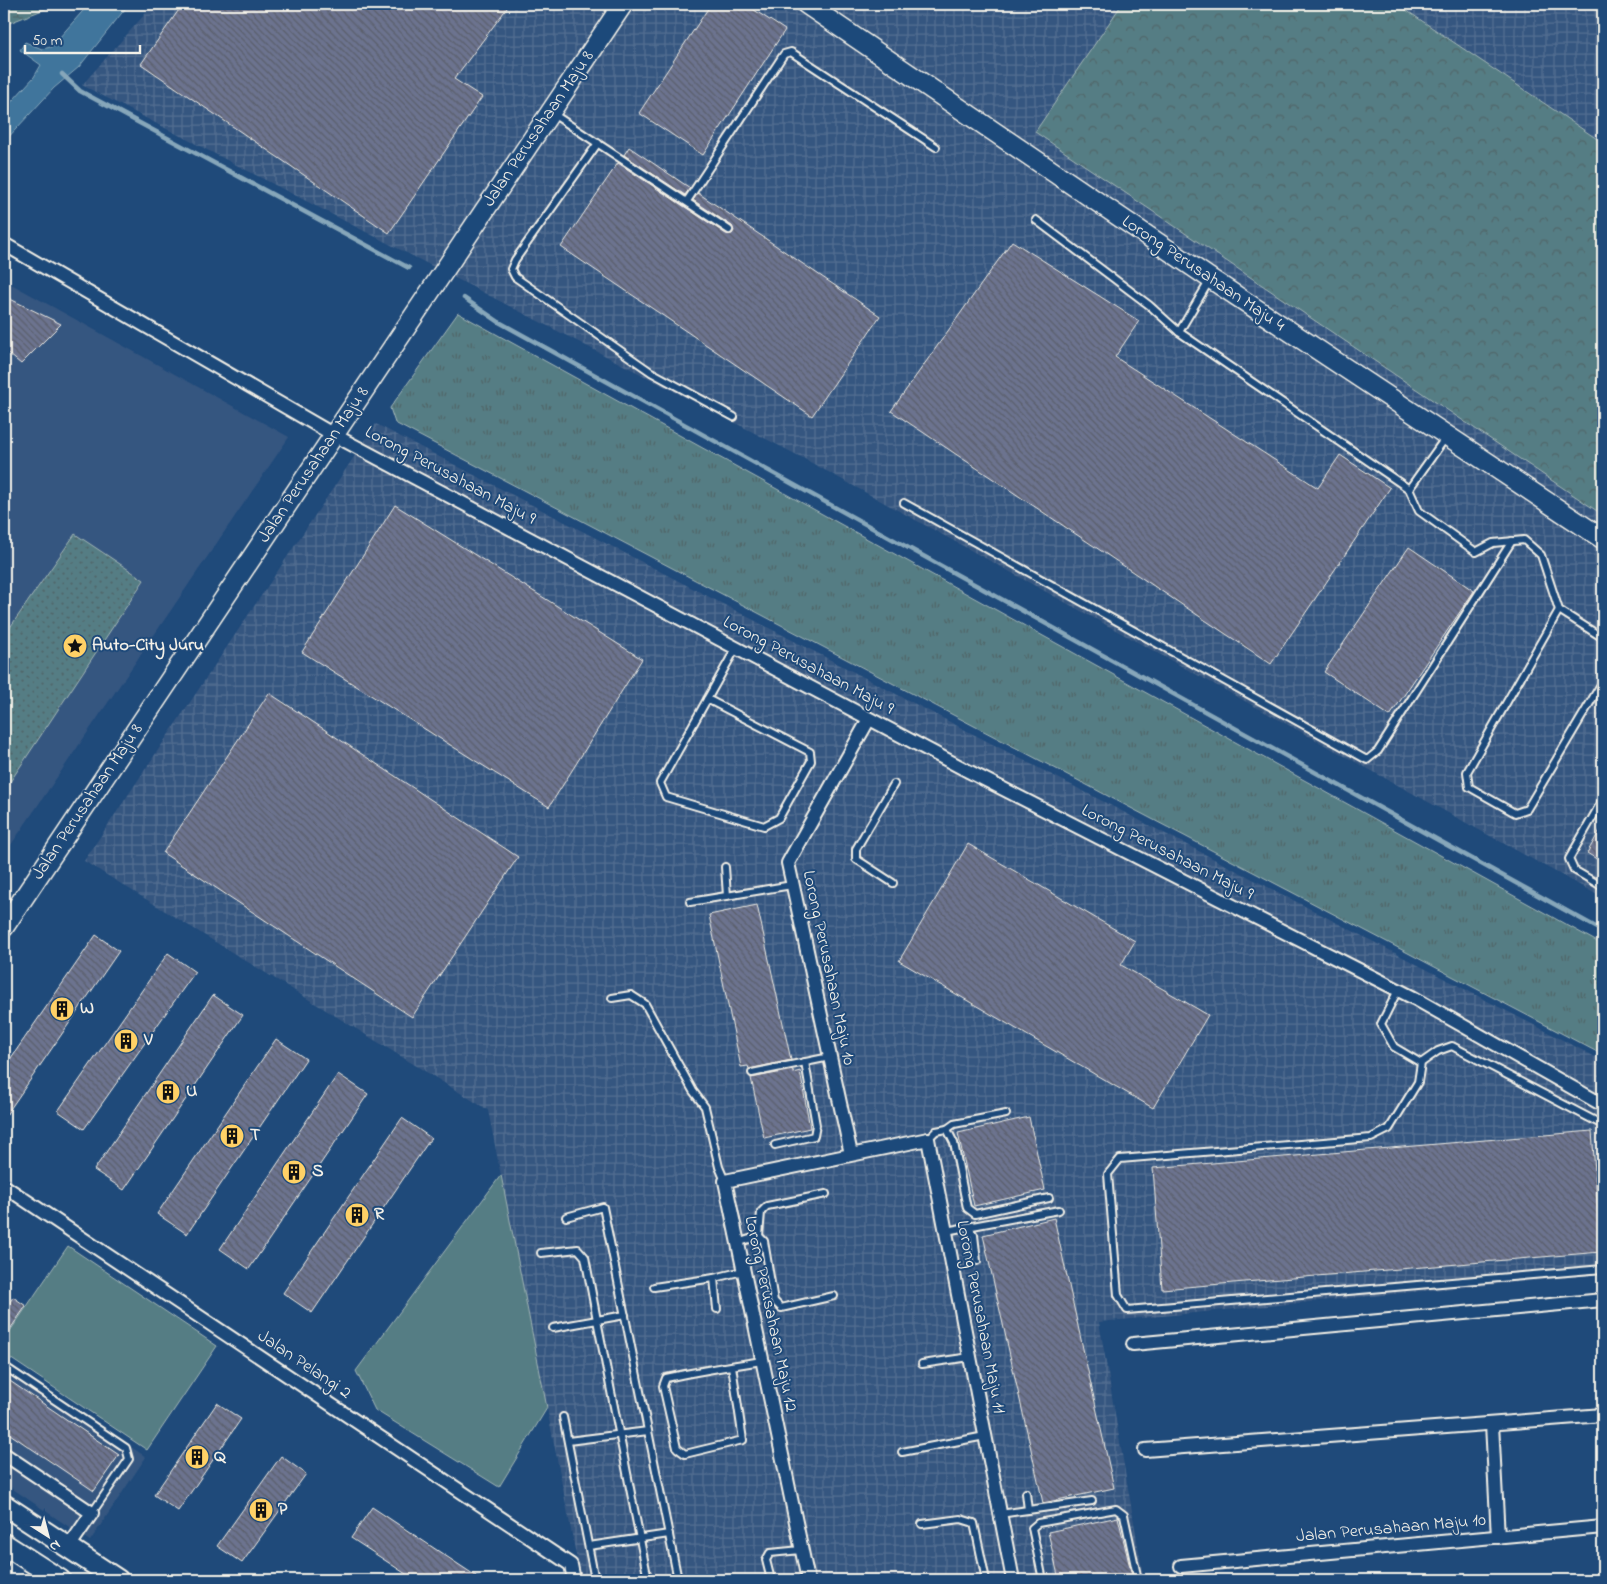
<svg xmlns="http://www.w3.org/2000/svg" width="1607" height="1584" font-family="'Indie Flower',sans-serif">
	<defs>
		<pattern id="industrial-grid" width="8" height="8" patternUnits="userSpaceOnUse" patternTransform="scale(1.25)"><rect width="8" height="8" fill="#365680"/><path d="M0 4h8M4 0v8" fill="none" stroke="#546f92"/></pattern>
		<pattern id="grass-tufts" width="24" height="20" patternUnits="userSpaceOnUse" patternTransform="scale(1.25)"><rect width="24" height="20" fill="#557d84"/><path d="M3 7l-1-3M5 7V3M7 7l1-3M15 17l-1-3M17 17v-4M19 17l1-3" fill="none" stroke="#506568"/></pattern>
		<pattern id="forest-crowns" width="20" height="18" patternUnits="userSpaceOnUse" patternTransform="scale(1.25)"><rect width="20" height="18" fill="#557d84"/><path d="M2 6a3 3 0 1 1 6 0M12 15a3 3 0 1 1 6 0" fill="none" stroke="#506568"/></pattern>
		<pattern id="wetland-marsh" width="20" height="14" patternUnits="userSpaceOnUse" patternTransform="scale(1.25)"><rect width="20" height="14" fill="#557d84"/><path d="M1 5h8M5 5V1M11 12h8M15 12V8" fill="none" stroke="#506568"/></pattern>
		<pattern id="park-dots" width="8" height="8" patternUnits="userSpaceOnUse" patternTransform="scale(1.25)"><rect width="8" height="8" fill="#557d84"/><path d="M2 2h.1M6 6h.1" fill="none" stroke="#506568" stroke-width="1.8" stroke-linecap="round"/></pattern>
		<pattern id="building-back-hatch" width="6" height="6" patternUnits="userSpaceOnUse" patternTransform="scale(1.25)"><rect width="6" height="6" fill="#6c738f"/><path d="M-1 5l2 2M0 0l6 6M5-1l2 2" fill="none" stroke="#5a5e6a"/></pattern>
	</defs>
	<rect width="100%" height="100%" fill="#1f4a7a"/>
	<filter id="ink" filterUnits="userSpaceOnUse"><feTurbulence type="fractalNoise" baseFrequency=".02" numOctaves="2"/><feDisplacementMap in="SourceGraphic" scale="10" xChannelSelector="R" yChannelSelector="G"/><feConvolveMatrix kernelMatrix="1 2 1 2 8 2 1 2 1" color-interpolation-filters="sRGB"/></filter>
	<g filter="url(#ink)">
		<g fill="#365680">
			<polygon points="4,280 289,437 4,855"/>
			<polygon points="4,1362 146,1457 90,1541 4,1483"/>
		</g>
		<g fill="url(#industrial-grid)">
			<polygon points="154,4 1603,4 1603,898 801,457 82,85"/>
			<polygon points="376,424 1603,1061 1603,1274 1099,1322 1144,1580 581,1580 488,1110 84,861"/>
		</g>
		<polygon fill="url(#grass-tufts)" stroke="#a4b7b6" points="458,313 1603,945 1603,1055 395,423 390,408"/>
		<polygon fill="url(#forest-crowns)" stroke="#a4b7b6" points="1122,4 1397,4 1603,143 1603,515 1035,132"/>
		<polygon fill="url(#wetland-marsh)" stroke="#a4b7b6" points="4,4 58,4 4,25"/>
		<polygon fill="url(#park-dots)" stroke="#a4b7b6" points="75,534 144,580 4,791 4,636"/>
		<g fill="#557d84" stroke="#a4b7b6">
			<polygon points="501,1175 547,1408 499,1487 375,1410 356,1371"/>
			<polygon points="68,1246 217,1346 147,1450 4,1354 4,1340"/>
		</g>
		<polygon fill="#3f759c" stroke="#87a7ba" points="89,4 129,4 79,67 54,88 4,142 4,110 34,77 41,65 20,50 25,42 42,49 51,47"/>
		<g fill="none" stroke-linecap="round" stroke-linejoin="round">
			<g stroke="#87a7ba" stroke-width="4.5">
				<polyline points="62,74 80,91 409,268"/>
				<polyline points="464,298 499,322 1603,931"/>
			</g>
		</g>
		<g fill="url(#building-back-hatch)" stroke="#f4f1e8">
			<polygon points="183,4 510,4 454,79 482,97 389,233 141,64"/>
			<polygon points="711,4 745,4 785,30 703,155 639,113"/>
			<polygon points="629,147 690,188 685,195 624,155"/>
			<polygon points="618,163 726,234 732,234 734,231 732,226 693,200 698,193 880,316 812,416 561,247"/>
			<polygon points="1012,241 1139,321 1115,357 1318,488 1340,455 1390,488 1271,664 891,411"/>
			<polygon points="4,296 61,324 21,364 4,350"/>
			<polygon points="395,505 642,659 549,807 302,652"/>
			<polygon points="1409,547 1474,591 1390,716 1324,672"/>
			<polygon points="269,693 518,857 412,1017 163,853"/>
			<polygon points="1603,825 1603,863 1587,853"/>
			<polygon points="968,844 1135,941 1121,965 1208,1015 1153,1108 899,961"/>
			<polygon points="757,905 791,1060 749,1069 748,1066 741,1067 709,915"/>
			<polygon points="96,935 119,951 4,1118 4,1068"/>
			<polygon points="168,953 195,972 84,1129 58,1111"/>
			<polygon points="213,995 243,1015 124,1190 94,1170"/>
			<polygon points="276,1039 306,1059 187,1234 157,1214"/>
			<polygon points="793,1070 793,1073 800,1071 810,1128 764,1138 751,1078"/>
			<polygon points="338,1074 368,1094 249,1269 220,1249"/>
			<polygon points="1029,1117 1045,1190 974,1206 958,1133"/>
			<polygon points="402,1118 431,1138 312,1313 283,1293"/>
			<polygon points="1592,1131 1601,1252 1162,1289 1153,1168"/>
			<polygon points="1054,1218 1114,1488 1043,1503 983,1235"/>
			<polygon points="13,1297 26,1306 4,1338 4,1311"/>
			<polygon points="4,1377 119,1455 94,1491 4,1430"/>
			<polygon points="217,1403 241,1419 178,1511 154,1495"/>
			<polygon points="281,1456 306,1474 242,1563 217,1546"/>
			<polygon points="372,1507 482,1580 415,1580 351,1538"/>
			<polygon points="1118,1517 1133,1580 1059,1580 1048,1532"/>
		</g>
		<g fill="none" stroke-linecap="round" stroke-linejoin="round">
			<defs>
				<g id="lane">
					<polyline points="553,114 729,230"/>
					<polyline points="598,143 515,260 511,269 515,277 651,372 734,417"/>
					<polyline points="687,201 780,60 784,54 791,52 936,147"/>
					<polyline points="1036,220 1149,305 1179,332 1409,489 1419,511 1476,552 1493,543 1524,540 1541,555 1559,610 1603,638"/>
					<polyline points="1179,332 1210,280"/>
					<polyline points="1409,489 1446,437"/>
					<polyline points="904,503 1367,760 1378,751 1512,541"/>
					<polyline points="1559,610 1467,772 1469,787 1515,813 1527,809 1603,681"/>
					<polyline points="707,699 810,752 811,761 779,818 764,826 666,797 660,783 736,648"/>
					<polyline points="1603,799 1569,859 1574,870 1603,887"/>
					<polyline points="725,867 727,896"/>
					<polyline points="893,883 856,859 856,849 894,784"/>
					<polyline points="690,902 792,885"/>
					<polyline points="1398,990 1381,1024 1394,1047 1421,1063"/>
					<polyline points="612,998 631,995 645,1004 693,1091 705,1107 719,1167 725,1181"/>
					<polyline points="752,1073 830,1057"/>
					<polyline points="1603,1125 1452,1046 1438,1051 1421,1063 1418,1082 1389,1129 1371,1138 1120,1159 1108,1174 1118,1295 1127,1310 1603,1269"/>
					<polyline points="947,1129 954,1124 1006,1114"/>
					<polyline points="928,1139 936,1131 947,1129 954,1143 967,1208 975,1214 1049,1198"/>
					<polyline points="775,1145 814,1136 816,1125 805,1062"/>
					<polyline points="566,1217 603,1207 678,1580"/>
					<polyline points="967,1227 1059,1210"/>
					<polyline points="946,1231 967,1227 974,1235 977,1261"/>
					<polyline points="759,1236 761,1212 767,1206 826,1194"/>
					<polyline points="737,1243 759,1236 764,1241 774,1301 781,1308 834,1296"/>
					<polyline points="541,1253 578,1249 585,1257 597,1320 625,1315"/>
					<polyline points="654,1287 714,1278"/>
					<polyline points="717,1309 714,1278 743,1271"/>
					<polyline points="553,1328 597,1320 648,1580"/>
					<polyline points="922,1364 970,1357"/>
					<polyline points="4,1366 126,1448 129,1459 92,1513"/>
					<path d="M732,1366L743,1440L685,1454L677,1448L663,1386L666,1378C698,1371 730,1366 762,1361"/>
					<polyline points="563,1417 595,1580"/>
					<polyline points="568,1441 648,1431"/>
					<polyline points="902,1452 985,1436"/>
					<polyline points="1028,1510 1092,1501"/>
					<polyline points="1000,1514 1028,1510 1026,1493"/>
					<polyline points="922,1524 961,1519 974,1523 986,1580"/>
					<polyline points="589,1546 669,1534"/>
					<polyline points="4,1564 10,1549"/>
					<polyline points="771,1580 766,1560 770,1553 801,1550"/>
					<polyline points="1032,1580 1042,1578"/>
					<polyline points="1043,1580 1032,1528 1038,1523 1116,1509 1124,1515 1138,1580"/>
				</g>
				<g id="street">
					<polyline points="4,244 334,435 968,771 1414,998 1603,1105"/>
					<polyline points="851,1154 788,863 869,719"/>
					<polyline points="4,1186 571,1565 574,1580"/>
					<polyline points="1133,1344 1603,1300"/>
					<polyline points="1492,1424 1498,1537"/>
					<polyline points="1145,1450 1603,1415"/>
					<polyline points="4,1454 92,1513 68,1548"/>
					<polyline points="1181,1566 1603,1527"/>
					<polyline points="808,1580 725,1181 928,1139 1013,1580"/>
				</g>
				<g id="secondary">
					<polyline points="806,4 1211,279 1603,539"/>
					<polyline points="4,927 623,4"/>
				</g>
				<g id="primary">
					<polyline points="4,1505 118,1580"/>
					<polyline points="4,1544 60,1580"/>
				</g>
			</defs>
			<use href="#lane" stroke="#f4f1e8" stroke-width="10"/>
			<use href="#street" stroke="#f4f1e8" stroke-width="16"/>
			<use href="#secondary" stroke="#f4f1e8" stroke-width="22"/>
			<use href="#primary" stroke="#f4f1e8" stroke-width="24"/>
			<use href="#lane" stroke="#1f4a7a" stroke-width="6"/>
			<use href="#street" stroke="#1f4a7a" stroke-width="12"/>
			<use href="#secondary" stroke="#1f4a7a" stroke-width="19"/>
			<use href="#primary" stroke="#1f4a7a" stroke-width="20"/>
		</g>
	</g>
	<defs>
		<symbol id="sight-disc" viewBox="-11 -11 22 22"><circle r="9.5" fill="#ffd166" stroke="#1f4a7a"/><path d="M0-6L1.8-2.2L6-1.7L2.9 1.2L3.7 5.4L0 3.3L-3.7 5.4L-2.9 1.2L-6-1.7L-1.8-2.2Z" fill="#111"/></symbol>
		<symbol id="building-disc" viewBox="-11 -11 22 22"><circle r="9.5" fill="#ffd166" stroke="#1f4a7a"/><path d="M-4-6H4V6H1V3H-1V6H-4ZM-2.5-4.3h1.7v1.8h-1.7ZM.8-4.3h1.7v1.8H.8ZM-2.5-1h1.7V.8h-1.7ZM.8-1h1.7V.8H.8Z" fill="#111"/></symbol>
	</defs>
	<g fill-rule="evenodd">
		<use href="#sight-disc" x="61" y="632" width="28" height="28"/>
		<use href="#building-disc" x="48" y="995" width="28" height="28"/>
		<use href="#building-disc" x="112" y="1027" width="28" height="28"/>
		<use href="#building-disc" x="154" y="1078" width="28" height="28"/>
		<use href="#building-disc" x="218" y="1122" width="28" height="28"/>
		<use href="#building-disc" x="280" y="1158" width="28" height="28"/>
		<use href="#building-disc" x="343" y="1201" width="28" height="28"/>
		<use href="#building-disc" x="183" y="1443" width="28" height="28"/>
		<use href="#building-disc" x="247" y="1496" width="28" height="28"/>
	</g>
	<g text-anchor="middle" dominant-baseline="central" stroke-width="4" stroke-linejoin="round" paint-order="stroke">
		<g font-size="18" fill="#f4f1e8" stroke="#1f4a7a">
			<text transform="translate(539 129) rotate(-56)">Jalan Perusahaan Maju 8</text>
			<text transform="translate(1203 274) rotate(34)">Lorong Perusahaan Maju 4</text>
			<text transform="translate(314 465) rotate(-56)">Jalan Perusahaan Maju 8</text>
			<text transform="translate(450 476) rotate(28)">Lorong Perusahaan Maju 9</text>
			<text transform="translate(808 666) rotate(28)">Lorong Perusahaan Maju 9</text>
			<text transform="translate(88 802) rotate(-56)">Jalan Perusahaan Maju 8</text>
			<text transform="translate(1167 853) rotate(27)">Lorong Perusahaan Maju 9</text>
			<text transform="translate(828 968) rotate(78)">Lorong Perusahaan Maju 10</text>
			<text transform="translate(770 1314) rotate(78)">Lorong Perusahaan Maju 12</text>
			<text transform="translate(980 1317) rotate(79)">Lorong Perusahaan Maju 11</text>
			<text transform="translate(304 1365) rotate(34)">Jalan Pelangi 2</text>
			<text transform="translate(1391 1529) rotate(-5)">Jalan Perusahaan Maju 10</text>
		</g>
		<g font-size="18" font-weight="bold" fill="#f4f1e8" stroke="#1f4a7a" text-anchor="start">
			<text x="92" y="646">Auto-City Juru</text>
			<text x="80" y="1009">W</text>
			<text x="144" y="1041">V</text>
			<text x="186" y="1092">U</text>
			<text x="250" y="1136">T</text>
			<text x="312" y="1172">S</text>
			<text x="374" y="1215">R</text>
			<text x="214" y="1457">Q</text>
			<text x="278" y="1510">P</text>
		</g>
	</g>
	<rect width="1607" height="1584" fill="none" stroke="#1f4a7a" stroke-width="20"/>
	<rect x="10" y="10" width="1587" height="1564" fill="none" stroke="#f4f1e8" stroke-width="2" filter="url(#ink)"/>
	<g transform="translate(48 1536) rotate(144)" stroke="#1f4a7a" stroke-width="4" paint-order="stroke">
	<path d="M0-4L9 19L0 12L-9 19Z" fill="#f4f1e8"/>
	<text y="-8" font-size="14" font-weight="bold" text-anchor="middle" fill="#f4f1e8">N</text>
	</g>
	<path d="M25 45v8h115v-8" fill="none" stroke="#f4f1e8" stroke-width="2.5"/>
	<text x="32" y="45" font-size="15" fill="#f4f1e8" stroke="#1f4a7a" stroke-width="4" paint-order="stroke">50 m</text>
</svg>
